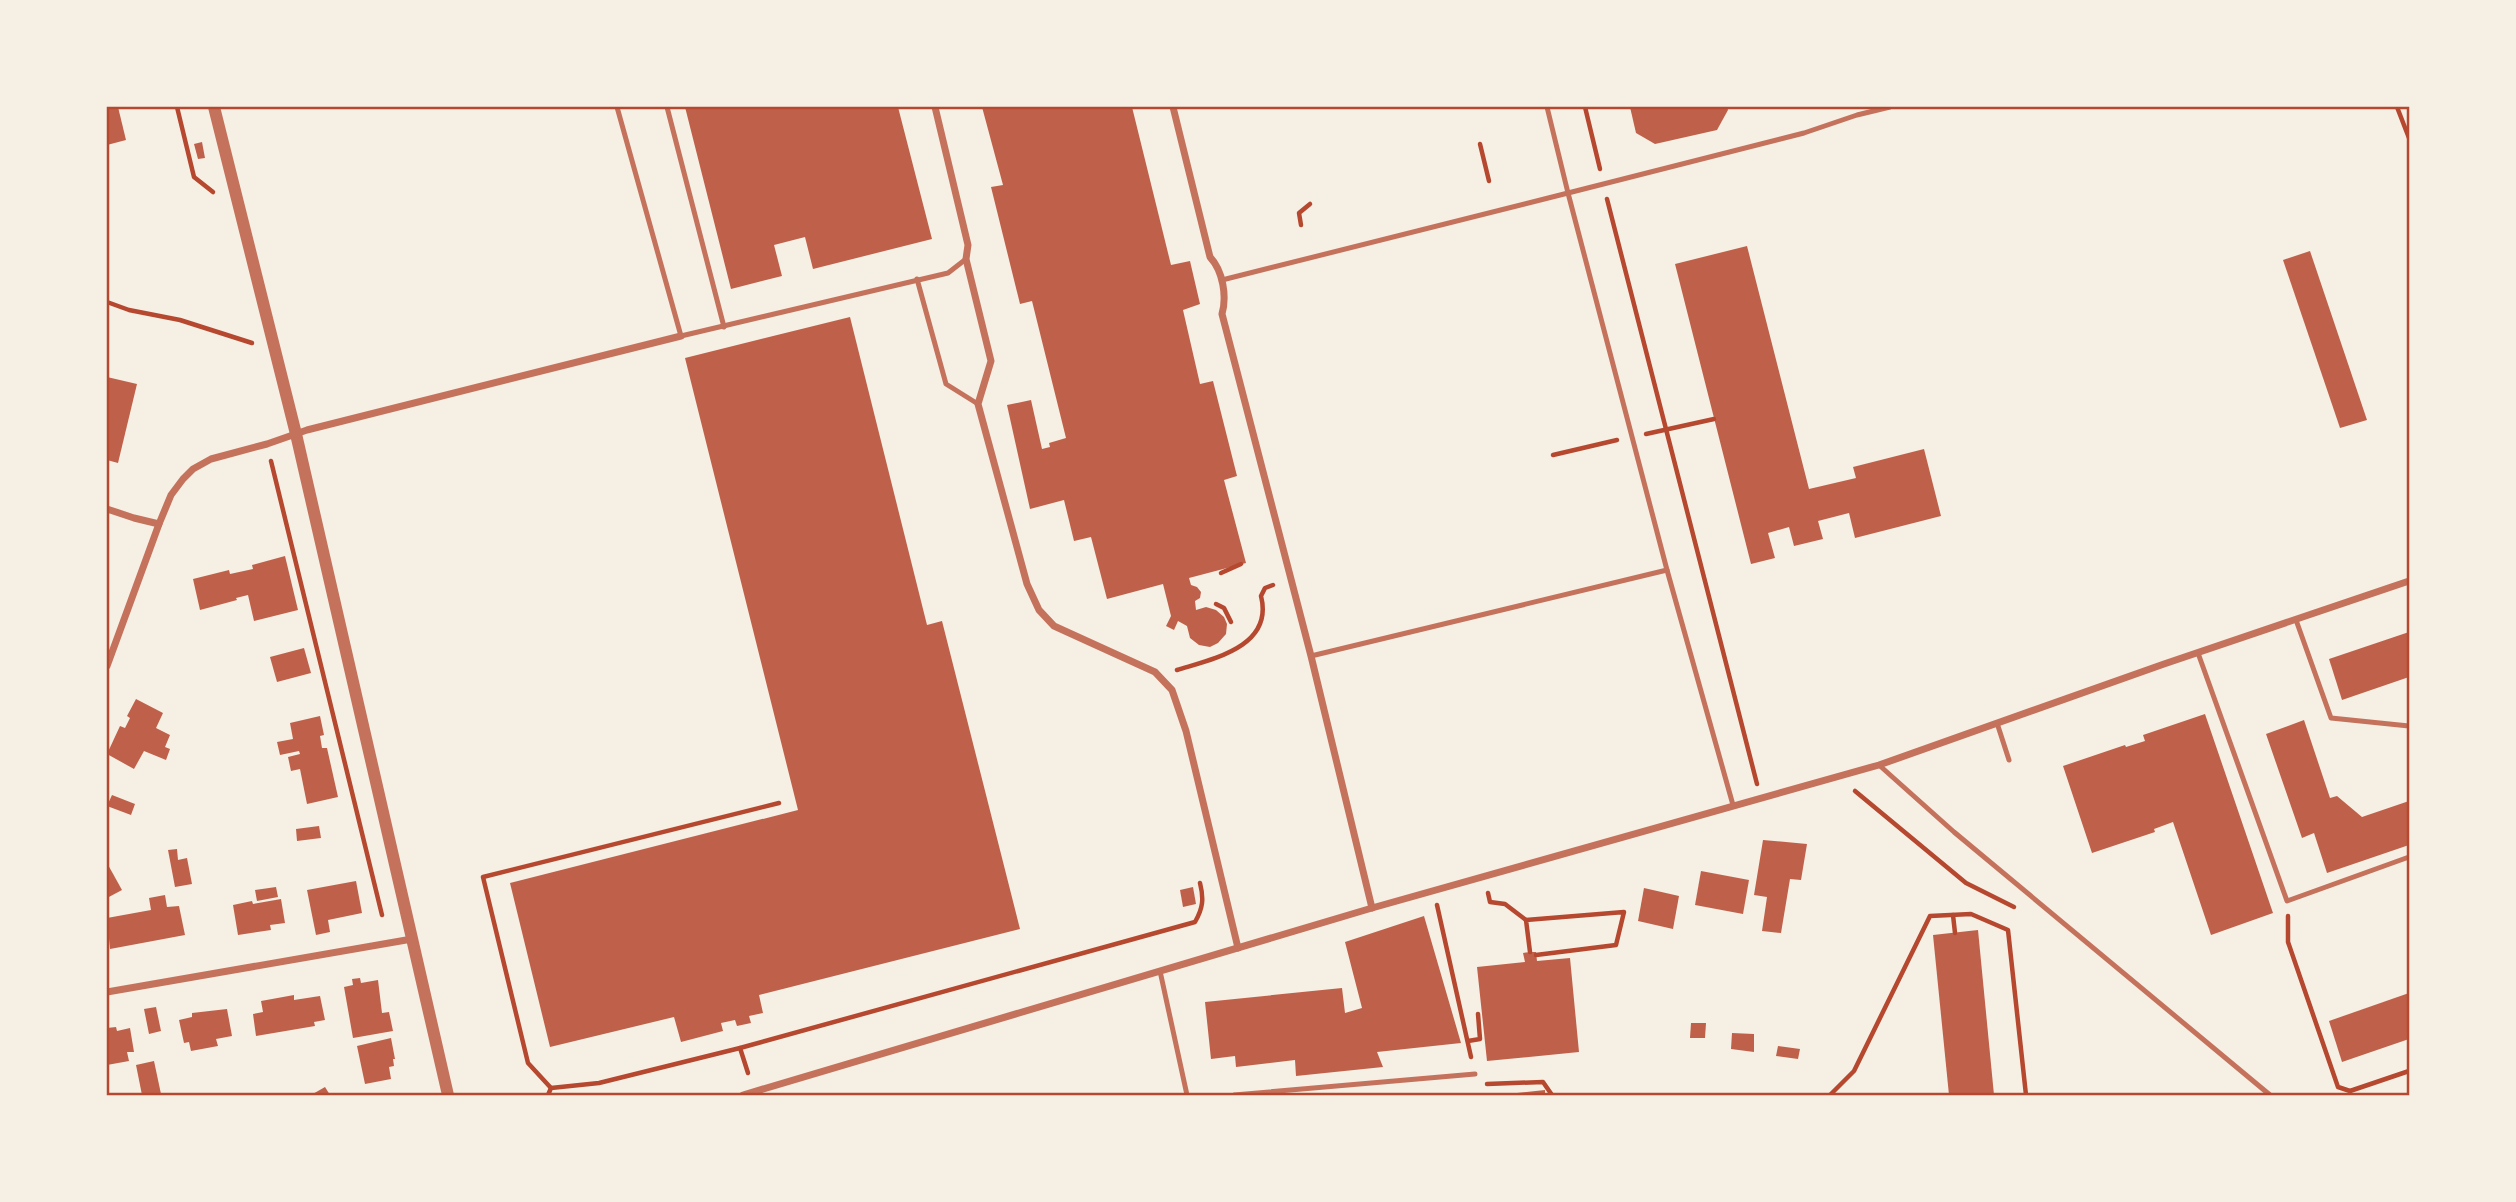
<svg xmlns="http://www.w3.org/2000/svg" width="2516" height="1202" font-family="Overpass,sans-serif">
	<rect width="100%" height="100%" fill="#f6efe4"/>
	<g fill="#bf614a">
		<polygon points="107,107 118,107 126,140 107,145"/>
		<polygon points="685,107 898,107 932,239 813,269 805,237 774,245 782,276 731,289"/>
		<polygon points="982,107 1132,107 1171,265 1190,261 1200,304 1183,310 1200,384 1213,381 1237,476 1224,480 1246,563 1189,578 1191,585 1197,587 1201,592 1200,598 1195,601 1196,610 1206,607 1216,610 1224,617 1227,624 1226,634 1218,643 1210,647 1199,645 1190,638 1187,626 1178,621 1174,630 1166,626 1171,616 1163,584 1107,599 1091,537 1074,541 1064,500 1030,509 1007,405 1031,400 1042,449 1050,447 1049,443 1066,438 1032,301 1020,304 991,187 1003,185"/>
		<polygon points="1630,107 1727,107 1728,110 1717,130 1655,144 1636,133"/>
		<polygon points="202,142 205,158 198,159 194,144"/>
		<polygon points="1747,246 1809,489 1856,478 1853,467 1924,449 1941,516 1855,538 1849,513 1818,521 1823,539 1794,546 1789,527 1768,533 1775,558 1751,564 1675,264"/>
		<polygon points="2310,251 2367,420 2340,428 2283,260"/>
		<polygon points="850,317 927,625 942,621 1020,929 759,995 763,1013 749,1016 751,1023 737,1026 735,1020 721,1023 723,1031 681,1042 674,1017 550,1047 510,883 798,810 685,358"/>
		<polygon points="107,377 137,384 118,463 107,460"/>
		<polygon points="285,556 298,610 254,621 248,595 236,598 237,600 200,610 193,579 229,570 230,574 253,569 252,565"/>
		<polygon points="2409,632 2409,677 2342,700 2329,659"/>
		<polygon points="304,648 311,673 277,682 270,657"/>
		<polygon points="136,699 163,713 156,728 170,735 165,747 170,749 166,760 144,751 134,769 107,754 120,726 125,728 130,718 127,716"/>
		<polygon points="2205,714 2273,913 2211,935 2173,822 2154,829 2155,832 2092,853 2063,766 2125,745 2126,747 2145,741 2143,735"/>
		<polygon points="320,716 324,735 320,736 322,748 327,748 338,797 307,804 300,769 291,771 288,757 300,754 299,751 280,755 277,742 293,739 290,723"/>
		<polygon points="2304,720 2330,798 2337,796 2362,817 2409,801 2409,845 2327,873 2314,833 2302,838 2266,734"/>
		<polygon points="112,795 135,804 131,815 107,806"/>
		<polygon points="319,826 321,838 297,841 296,829"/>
		<polygon points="1763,840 1807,844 1801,880 1790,879 1781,933 1762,931 1767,897 1754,895"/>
		<polygon points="177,849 178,860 187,858 192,884 175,887 168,850"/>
		<polygon points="107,863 122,890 107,898"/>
		<polygon points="1701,871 1749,880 1743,914 1695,905"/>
		<polygon points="356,881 362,913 328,920 330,932 316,935 307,890"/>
		<polygon points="276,887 278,897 257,901 255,890"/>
		<polygon points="1193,887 1196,904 1183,907 1180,890"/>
		<polygon points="1644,888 1679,896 1673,929 1638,921"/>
		<polygon points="165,895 167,907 179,906 185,935 110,949 107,918 151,910 149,898"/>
		<polygon points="281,899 285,923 270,925 271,930 238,935 233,905 252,901 253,904"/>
		<polygon points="1424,916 1461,1043 1377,1052 1383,1067 1296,1076 1295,1060 1236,1067 1235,1056 1211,1059 1205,1002 1342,988 1345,1013 1362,1008 1345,942"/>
		<polygon points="1978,930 1994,1095 1949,1095 1933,935"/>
		<polygon points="1530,952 1536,952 1537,961 1570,958 1579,1052 1487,1061 1477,967 1525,962 1523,953"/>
		<polygon points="360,978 361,983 378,980 382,1013 389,1012 393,1031 353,1038 344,987 353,985 352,979"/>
		<polygon points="2409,993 2409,1039 2342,1062 2329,1021"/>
		<polygon points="294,995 294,1000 320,996 325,1020 314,1022 315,1026 256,1036 253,1014 263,1012 261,1001"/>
		<polygon points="156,1007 161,1031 149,1034 144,1009"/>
		<polygon points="227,1009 232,1036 216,1039 218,1046 191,1051 189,1042 184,1043 179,1020 192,1017 192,1013"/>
		<polygon points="1691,1023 1706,1023 1705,1038 1690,1038"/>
		<polygon points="116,1027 117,1031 130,1028 134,1052 127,1052 129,1061 107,1065 107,1028"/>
		<polygon points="1732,1033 1754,1034 1754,1052 1731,1049"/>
		<polygon points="391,1038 395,1059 393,1059 394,1066 389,1067 391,1079 365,1084 357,1046"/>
		<polygon points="1778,1046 1800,1049 1798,1059 1776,1056"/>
		<polygon points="154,1061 161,1094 142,1095 136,1065"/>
		<polygon points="325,1087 330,1095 311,1095"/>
		<polygon points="1545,1090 1545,1095 1517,1095 1517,1093"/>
	</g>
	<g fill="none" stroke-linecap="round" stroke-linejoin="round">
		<g stroke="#b5482f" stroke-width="4.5">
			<polyline points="177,107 194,177 213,192"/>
			<polyline points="1585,107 1600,169"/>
			<polyline points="2397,107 2409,138"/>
			<polyline points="1480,144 1489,181"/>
			<polyline points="1607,199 1757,784"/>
			<polyline points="1301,225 1299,213 1310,204"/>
			<polyline points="107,302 129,310 180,320 252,343"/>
			<polyline points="1646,434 1714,419"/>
			<polyline points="1553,455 1617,440"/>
			<polyline points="271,461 382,915"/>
			<polyline points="1221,573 1241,564"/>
			<polyline points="1216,604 1224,608 1231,622"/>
			<path d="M1177,670C1212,659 1274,647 1261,596L1265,588L1273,585"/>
			<polyline points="1855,791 1966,883 2014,907"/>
			<polyline points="1488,893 1490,902 1505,904 1526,920"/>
			<polyline points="1437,905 1471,1057"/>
			<polyline points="1953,915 1955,933"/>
			<polyline points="2288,916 2288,942 2338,1087 2350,1091 2409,1071"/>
			<polyline points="1530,952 1526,920 1624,912 1616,945 1536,955"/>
			<polyline points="1468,1041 1480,1039 1478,1014"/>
			<polyline points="740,1048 748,1073"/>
			<polyline points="1487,1084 1543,1082 1552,1095"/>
			<polyline points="551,1088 528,1063 483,877 779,803"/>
			<path d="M548,1095L551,1088L599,1083L740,1048L1195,922C1203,908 1204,899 1200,883"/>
			<polyline points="1830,1095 1854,1071 1930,916 1971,914 2008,930 2026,1095"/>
		</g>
		<g stroke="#c5725c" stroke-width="5">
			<polyline points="617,107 681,336 948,273 966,259"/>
			<polyline points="667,107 724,327"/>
			<polyline points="1547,107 1568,193 1804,133 1857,115 1890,107"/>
			<polyline points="917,279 946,384 978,404"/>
			<polyline points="1222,280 1568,193 1667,570 1733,805"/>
			<polyline points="2296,620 2331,718 2409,726"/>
			<polyline points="2198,653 2287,901 2409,857"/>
			<polyline points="1311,656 1667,570"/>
			<polyline points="1997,723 2009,760"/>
			<polyline points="1879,765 1954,832 2270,1095"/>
			<polyline points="1160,971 1187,1095"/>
			<polyline points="1234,1095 1475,1074"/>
		</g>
		<g stroke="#c5725c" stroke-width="7">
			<polyline points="935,107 968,245 966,259 991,361 978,404 1027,584 1039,610 1054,626 1155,672 1172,690 1186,731 1238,948"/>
			<path d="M1173,107L1210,257C1223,271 1227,296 1222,314L1311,656L1372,908"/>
			<polyline points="107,509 134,518 159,524"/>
			<polyline points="107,666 159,524 171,495 183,479 193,469 211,459 267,444 307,430 681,336"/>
			<polyline points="107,992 412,939"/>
			<polyline points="743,1095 1372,908 1879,765 2164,664 2409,581"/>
		</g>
		<polyline stroke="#c5725c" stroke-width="12" points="214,107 296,434 448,1095"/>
	</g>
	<rect width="2516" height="1202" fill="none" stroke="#f6efe4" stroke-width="217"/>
	<rect x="108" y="108" width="2300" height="986" fill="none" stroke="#b5482f" stroke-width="2.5"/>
</svg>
